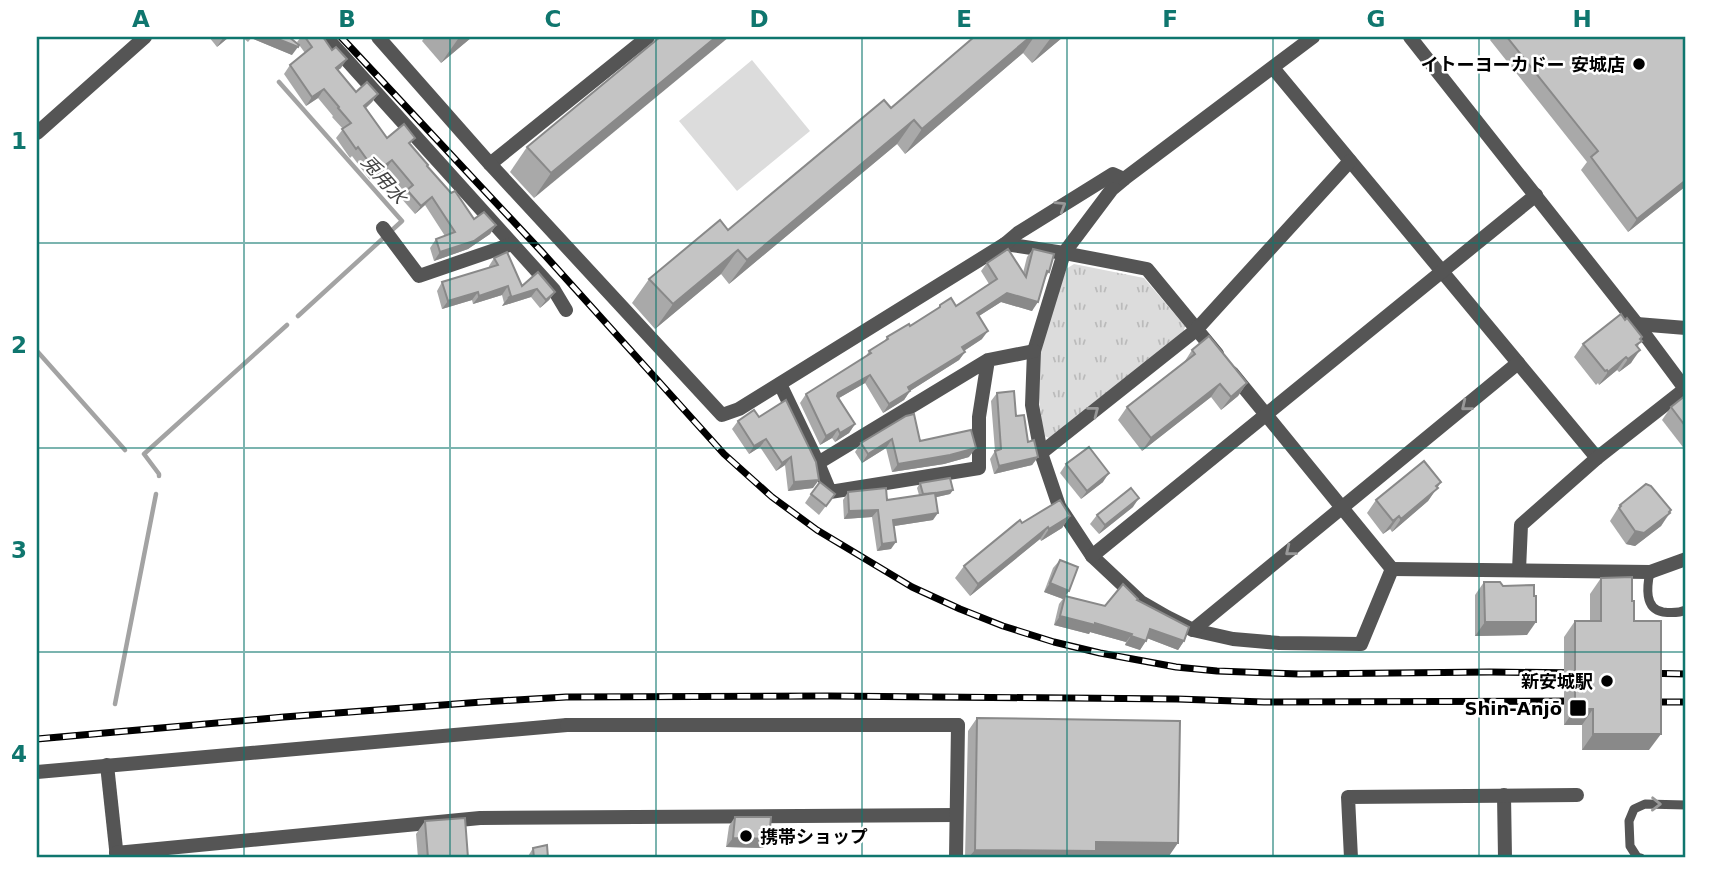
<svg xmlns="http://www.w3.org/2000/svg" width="1723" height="895" font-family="'DejaVu Sans','Noto Sans JP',sans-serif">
	<defs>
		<pattern id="park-tufts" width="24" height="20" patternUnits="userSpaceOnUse" patternTransform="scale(1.75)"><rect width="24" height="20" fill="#dcdcdc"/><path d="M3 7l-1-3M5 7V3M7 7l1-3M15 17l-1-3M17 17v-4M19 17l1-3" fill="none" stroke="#bbb"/></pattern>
	</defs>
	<rect width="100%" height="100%" fill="#fff"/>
	<polygon fill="#dcdcdc" points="752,60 810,131 737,191 679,121"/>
	<path fill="url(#park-tufts)" d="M1074,264L1144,278L1185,326L1183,335L1052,439L1044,436C1041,414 1037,392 1038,370C1041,338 1057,299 1066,269Z"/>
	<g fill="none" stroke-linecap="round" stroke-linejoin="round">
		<g stroke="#a3a3a3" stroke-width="4.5">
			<polyline points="279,82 402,221 298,316"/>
			<polyline points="37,351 125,450"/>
			<polyline points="159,476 159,474 144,454 287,325"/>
			<polyline points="115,704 156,494"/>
		</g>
		<g stroke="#555" stroke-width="9">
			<path d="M1650,572C1647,586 1644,609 1663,612C1671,613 1679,613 1686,610"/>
			<polyline points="1641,858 1637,857 1630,846 1629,821 1634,809 1645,804 1686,805"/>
		</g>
		<g stroke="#555" stroke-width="14">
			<polyline points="326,37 554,290 566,310"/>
			<polyline points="1273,68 1597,458"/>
			<polyline points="490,164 648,37"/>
			<polyline points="1124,179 1112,189 1064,253 1034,351 1032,405 1041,453 1059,506 1092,556 1141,602 1167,617 1193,630 1233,639 1279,643 1361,644 1392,569"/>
			<polyline points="383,228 419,276 512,244"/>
			<polyline points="1005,244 1064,253 1147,269 1217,354"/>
			<polyline points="988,360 979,417 979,468 830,492 818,463 988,360 1034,351"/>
			<polyline points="1232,373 1392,569"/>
			<polyline points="780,384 818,463"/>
			<polyline points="1041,453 1196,330 1350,161"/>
			<polyline points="1092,556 1536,195"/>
			<polyline points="1392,569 1650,572"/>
			<polyline points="1519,570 1521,525 1597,458 1685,389"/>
			<polyline points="1193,630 1518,363"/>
			<polyline points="107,765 117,858"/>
			<polyline points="37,772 567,725"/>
			<polyline points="1504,795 1505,858"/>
			<polyline points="116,853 480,818 956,815"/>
			<polyline points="956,858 958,725"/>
			<polyline points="1351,858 1348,797 1577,795"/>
		</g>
		<g stroke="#555" stroke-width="14">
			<polyline points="378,37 490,164 722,415 739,409 1005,244 1018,233 1113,174 1124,179 1313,37"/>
			<polyline points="1410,37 1637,324 1686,390"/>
			<polyline points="37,133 145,37"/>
			<polyline points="1637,324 1686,328"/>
			<polyline points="1650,572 1686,559"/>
			<polyline points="567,725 958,725"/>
		</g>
		<defs>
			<g id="rail">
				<polyline points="341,37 542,252 724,454 772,497 817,530 912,587 960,609 1003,626 1054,642 1100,653 1176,667 1217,671 1299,674 1490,672 1585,673"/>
				<polyline points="1641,673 1686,674"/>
				<polyline points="1641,702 1686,702"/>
				<polyline points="37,739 284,717 482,702 566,697 829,696 1177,699 1264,702 1585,701"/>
			</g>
		</defs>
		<use href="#rail" stroke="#000" stroke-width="7"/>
		<use href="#rail" stroke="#fff" stroke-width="4.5" stroke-dasharray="13" stroke-linecap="butt"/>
	</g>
	<g fill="#a9a9a9">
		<polygon points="209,37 229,37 217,47"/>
		<polygon points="242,37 289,37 292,55 251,38 248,42"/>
		<polygon points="301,37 323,37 341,68 338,70 356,92 378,94 372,102 366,108 387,138 411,144 427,166 474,219 496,225 490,234 468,249 434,261 430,248 436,239 445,236 425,205 415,214 401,198 405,193 386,169 370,180 352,156 350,158 336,138 343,129 332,117 333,116 318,98 306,106 284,74 290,65 305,53 297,42"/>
		<polygon points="425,37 472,37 441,63 422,41"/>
		<polygon points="660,37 534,198 510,172 527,147"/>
		<polygon points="974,37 1063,37 1032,63 1023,53 905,154 897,144 729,284 721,274 655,329 632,303 649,279 728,230 891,108"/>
		<polygon points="1492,37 1686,37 1686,186 1628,232 1581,170 1587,162 1490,40"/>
		<polygon points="1033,249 1049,272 1046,277 1032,311 1001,302 979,316 982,339 964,351 965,352 959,360 910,391 904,400 883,413 865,383 839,398 855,424 849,433 835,442 832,438 820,445 800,403 806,394 866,356 869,351 884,342 887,337 910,326 937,309 940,305 956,306 989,284 981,271 987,263 1023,273 1027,257"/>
		<polygon points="494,258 522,286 555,292 549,300 540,308 531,297 502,306 504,303 502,295 473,304 472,300 442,309 437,291 442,282 489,268 489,266"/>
		<polygon points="1642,337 1631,363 1619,372 1617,370 1599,385 1598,383 1596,385 1574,357 1583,344"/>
		<polygon points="1192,350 1247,383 1238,396 1221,410 1211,397 1142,451 1118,420 1127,407 1183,364"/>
		<polygon points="997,393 1016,416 1028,442 1038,457 1032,465 994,474 990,459 995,451 991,401"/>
		<polygon points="1686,395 1686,451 1662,420 1671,407"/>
		<polygon points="786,400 813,488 788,491 785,465 776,471 760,447 749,454 732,429 738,421 759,417"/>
		<polygon points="906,416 920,441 969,457 944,464 892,472 886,448 862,463 855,452 861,443"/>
		<polygon points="1066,464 1103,482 1081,499 1060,473"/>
		<polygon points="1441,482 1428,501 1392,532 1390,529 1383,534 1367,513 1376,500"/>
		<polygon points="920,483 953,490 950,494 936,497 933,520 894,526 891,549 877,551 872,517 844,519 843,500 848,492 887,500 919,495 917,488"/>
		<polygon points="811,494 835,494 819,515 805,503"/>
		<polygon points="1620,505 1670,512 1670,513 1661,526 1635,546 1626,544 1610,521"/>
		<polygon points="1133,507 1099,534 1090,524 1097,515"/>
		<polygon points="1070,516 1062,528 1041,541 1040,539 970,596 955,578 964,566 1022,523"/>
		<polygon points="1060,560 1069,591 1063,599 1044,592 1053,568"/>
		<polygon points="1601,578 1632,601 1649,750 1582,750 1582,725 1564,725 1564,637 1575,621 1590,621 1590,594"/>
		<polygon points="1484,582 1503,586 1534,596 1527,635 1475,636 1475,595"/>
		<polygon points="1065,596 1105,606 1137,600 1184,641 1178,650 1147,638 1140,650 1125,645 1126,642 1090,632 1089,634 1054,625 1059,604"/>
		<polygon points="977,718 1169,856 1093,856 1091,858 965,858 968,731"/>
		<polygon points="735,817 763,848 726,847 729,826"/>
		<polygon points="425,821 468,858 418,858 416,834"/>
		<polygon points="533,848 548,858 527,858"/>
	</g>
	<g fill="#898989">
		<polygon points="225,37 229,37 217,47 223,38"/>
		<polygon points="252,37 273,37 298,47 292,55 251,38 248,42"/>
		<polygon points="460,37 472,37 441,63 458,39"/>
		<polygon points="716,37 729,37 534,198 551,173"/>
		<polygon points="1030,37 1034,37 1023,53 905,154 922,129"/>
		<polygon points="1052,37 1063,37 1032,63 1050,39"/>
		<polygon points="347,59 341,68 330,76 336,68"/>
		<polygon points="324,89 318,98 306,106 312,97"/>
		<polygon points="378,94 372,102 358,115 364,106"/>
		<polygon points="914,120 897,144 729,284 747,260"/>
		<polygon points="392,160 386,169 370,180 376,172"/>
		<polygon points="1686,180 1686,186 1628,232 1637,219"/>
		<polygon points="432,197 425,205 415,214 421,206"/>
		<polygon points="496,225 490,234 468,249 434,261 440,252"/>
		<polygon points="738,250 721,274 655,329 673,304"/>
		<polygon points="508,286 502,295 473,304 479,296"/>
		<polygon points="537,289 531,297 502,306 508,298"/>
		<polygon points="478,292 472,300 442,309 448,301"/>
		<polygon points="555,292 549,300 540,308 546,300"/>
		<polygon points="1007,293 1038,302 1032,311 1001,302 971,321 977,313"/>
		<polygon points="988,331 982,339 956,356 962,347"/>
		<polygon points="1640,350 1631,363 1619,372 1628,359"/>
		<polygon points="965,352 959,360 902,396 908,387"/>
		<polygon points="1626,357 1617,370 1599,385 1608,372"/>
		<polygon points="870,375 865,383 832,402 838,393"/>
		<polygon points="1247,383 1238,396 1221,410 1231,397"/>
		<polygon points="1220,384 1211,397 1142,451 1151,438"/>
		<polygon points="910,391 904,400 883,413 889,404"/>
		<polygon points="855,424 849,433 835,442 840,433"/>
		<polygon points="838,429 832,438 820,445 826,436"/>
		<polygon points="766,439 760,447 749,454 754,446"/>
		<polygon points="892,439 886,448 862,463 868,454"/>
		<polygon points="976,448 969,457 944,464 892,472 898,464"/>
		<polygon points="791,457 785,465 776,471 782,463"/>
		<polygon points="1038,457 1032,465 994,474 999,466"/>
		<polygon points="1109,473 1103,482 1081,499 1087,491"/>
		<polygon points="819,480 813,488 788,491 794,482"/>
		<polygon points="1441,482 1428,501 1392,532 1401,519"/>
		<polygon points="953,490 950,494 920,501 923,496"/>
		<polygon points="1139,498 1133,507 1099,534 1105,525"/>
		<polygon points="878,510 872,517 844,519 849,511"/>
		<polygon points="1671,510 1661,526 1635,546 1626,544 1635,531"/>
		<polygon points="938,513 933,520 888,527 893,520"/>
		<polygon points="1070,516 1062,528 1041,541 1049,529"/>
		<polygon points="1399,516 1390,529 1383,534 1393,521"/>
		<polygon points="1048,527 1040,539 970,596 978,584"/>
		<polygon points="896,542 891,549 877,551 882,544"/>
		<polygon points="1050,583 1069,591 1063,599 1044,592"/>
		<polygon points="1060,616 1095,623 1132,634 1126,642 1090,632 1089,634 1054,625"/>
		<polygon points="1485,622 1536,622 1527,635 1475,636"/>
		<polygon points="1150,629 1184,641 1178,650 1144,637"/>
		<polygon points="1131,636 1146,641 1140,650 1125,645"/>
		<polygon points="1575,709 1593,709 1582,725 1564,725"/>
		<polygon points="1593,734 1661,734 1649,750 1582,750"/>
		<polygon points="733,838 769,839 763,848 726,847"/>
		<polygon points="1096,842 1178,843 1169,856 1093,856 1091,858 968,858 975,850"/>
	</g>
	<g fill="#c4c4c4" stroke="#898989" stroke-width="2">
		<polygon points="273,37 289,37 299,45 298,47"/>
		<polygon points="305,37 323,37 332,50 336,47 347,59 336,68 356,92 367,82 378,94 364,106 387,138 404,124 415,138 409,143 428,165 427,166 451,193 455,191 474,219 484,212 496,225 474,241 440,252 436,239 455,232 432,197 421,206 407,190 413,185 392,160 376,172 358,147 356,149 342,129 351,123 338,108 339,107 324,89 312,97 290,65 312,47"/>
		<polygon points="660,37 716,37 551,173 527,147"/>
		<polygon points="974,37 1030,37 922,129 914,120 747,260 738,250 673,304 649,279 720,220 728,230 884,100 891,108"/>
		<polygon points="1507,37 1686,37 1686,180 1637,219 1591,157 1598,151"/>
		<polygon points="1008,249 1026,277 1033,249 1054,254 1049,272 1047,271 1038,302 1007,293 977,313 988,331 962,347 965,352 908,387 910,391 889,404 870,375 838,393 837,396 855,424 840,433 838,429 826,436 806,394 871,353 869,351 888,339 887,337 909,324 910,326 940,307 940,305 951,298 956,306 997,279 987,263"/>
		<polygon points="507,252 522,286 538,272 555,292 546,300 537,289 508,298 511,296 508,286 479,296 478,292 448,301 442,282 498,265 494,258"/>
		<polygon points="1621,314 1625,320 1627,318 1642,337 1640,339 1642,341 1636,345 1640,350 1628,359 1626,357 1608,372 1607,370 1605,371 1583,344"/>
		<polygon points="1209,336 1247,383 1231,397 1220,384 1151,438 1127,407 1195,354 1192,350"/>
		<polygon points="1014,391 1016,416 1024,415 1028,442 1034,440 1038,457 999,466 995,451 1001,449 997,393"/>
		<polygon points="1686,395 1686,427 1671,407"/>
		<polygon points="786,400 816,462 819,480 794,482 791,457 782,463 766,439 754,446 738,421 754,410 759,417"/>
		<polygon points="914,414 920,441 971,430 976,448 950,455 898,464 892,439 868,454 861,443 906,416"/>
		<polygon points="1089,447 1109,473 1087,491 1066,464"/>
		<polygon points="1424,461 1441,482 1436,486 1438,488 1401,519 1399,516 1393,521 1376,500"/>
		<polygon points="950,478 953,490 936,493 923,494 920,483"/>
		<polygon points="820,482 835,494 826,506 811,494"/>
		<polygon points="1646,484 1651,486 1671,510 1669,512 1670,513 1644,533 1635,531 1619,508 1621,506 1620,505"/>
		<polygon points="886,488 887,500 935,493 938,513 893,520 896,542 882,544 878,510 849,511 848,492"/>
		<polygon points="1131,488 1139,498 1105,525 1097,515"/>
		<polygon points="1060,500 1070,516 1049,529 1048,527 978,584 964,566 1020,520 1022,523"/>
		<polygon points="1060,560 1078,567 1069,591 1050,583"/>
		<polygon points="1632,577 1632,601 1634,601 1634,621 1661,621 1661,734 1593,734 1593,709 1575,709 1575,621 1601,621 1601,578"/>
		<polygon points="1484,582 1500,582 1503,586 1534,585 1534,596 1536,596 1536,622 1485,622"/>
		<polygon points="1123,584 1138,599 1137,600 1189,627 1184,641 1150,629 1146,641 1131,636 1132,634 1095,623 1095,625 1060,616 1065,596 1105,606"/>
		<polygon points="977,718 1180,721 1178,843 1096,842 1096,851 975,850"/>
		<polygon points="735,817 771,817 769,839 733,838"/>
		<polygon points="465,818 468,858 428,858 425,821"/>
		<polygon points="547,845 548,858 534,858 533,848"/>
	</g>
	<defs><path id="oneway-chevron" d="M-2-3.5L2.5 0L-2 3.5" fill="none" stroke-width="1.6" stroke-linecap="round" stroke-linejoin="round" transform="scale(1.75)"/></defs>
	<g stroke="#999">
		<use href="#oneway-chevron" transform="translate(1061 206) rotate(-32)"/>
		<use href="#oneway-chevron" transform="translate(1466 406) rotate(141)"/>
		<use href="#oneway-chevron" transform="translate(1094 411) rotate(-38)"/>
		<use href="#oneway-chevron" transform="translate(1290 551) rotate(141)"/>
		<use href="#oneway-chevron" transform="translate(1656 804) rotate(1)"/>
	</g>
	<path fill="none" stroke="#0f766e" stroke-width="2" stroke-opacity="0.55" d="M244,37V858M450,37V858M656,37V858M862,37V858M1067,37V858M1273,37V858M1479,37V858M37,243H1686M37,448H1686M37,652H1686"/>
	<g fill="#000" stroke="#fff" stroke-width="2.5">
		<circle cx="1639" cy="64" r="7"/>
		<circle cx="1607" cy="681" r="7"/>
		<rect x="1569" y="699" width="18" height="18" rx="3.5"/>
		<circle cx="746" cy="836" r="7"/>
	</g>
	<g text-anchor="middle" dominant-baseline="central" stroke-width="5" stroke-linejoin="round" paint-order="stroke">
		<g font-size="18" font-weight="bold" fill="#000" stroke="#fff" text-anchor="end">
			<text x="1625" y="64">イトーヨーカドー 安城店</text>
			<text x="1593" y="681">新安城駅</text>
			<text x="1562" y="708">Shin-Anjō</text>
			<text x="760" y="836" text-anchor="start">携帯ショップ</text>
		</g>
		<g font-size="19" font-style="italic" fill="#444" stroke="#fff">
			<text transform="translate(384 179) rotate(49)">兎用水</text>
		</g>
	</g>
	<rect width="1723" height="895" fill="none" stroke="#ffffff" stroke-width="77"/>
	<rect x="38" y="38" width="1646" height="818" fill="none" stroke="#0f766e" stroke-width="2.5"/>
	<g font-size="23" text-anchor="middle" font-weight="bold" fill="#0f766e">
		<text x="141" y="27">A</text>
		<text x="347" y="27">B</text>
		<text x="553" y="27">C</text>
		<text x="759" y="27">D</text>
		<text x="964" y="27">E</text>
		<text x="1170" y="27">F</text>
		<text x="1376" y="27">G</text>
		<text x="1582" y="27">H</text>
		<text x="19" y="149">1</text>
		<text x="19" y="353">2</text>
		<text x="19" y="558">3</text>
		<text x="19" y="762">4</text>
	</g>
</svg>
